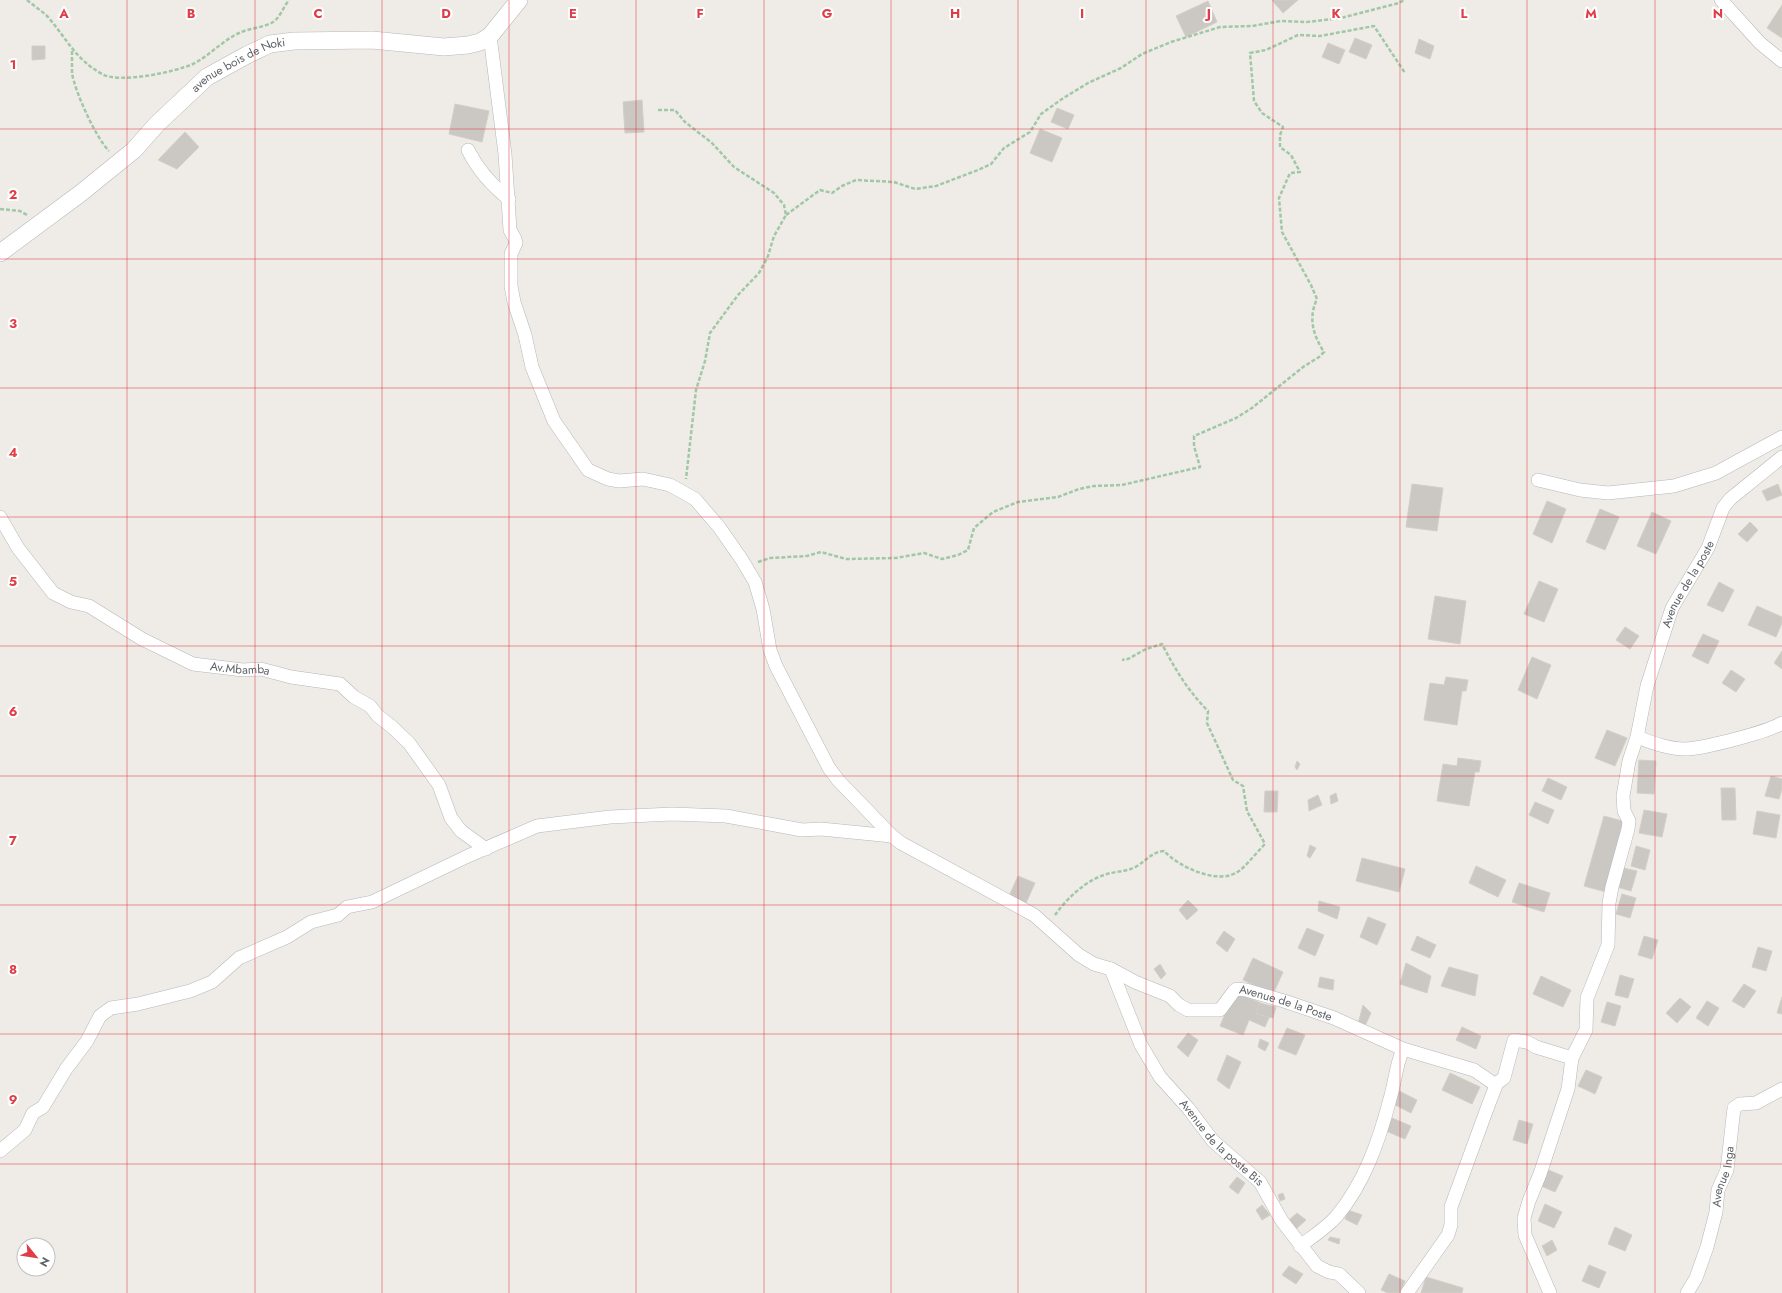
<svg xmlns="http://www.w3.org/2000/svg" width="1782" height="1293" font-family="Jost,sans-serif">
	<rect width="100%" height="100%" fill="#efece7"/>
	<g fill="#cbc7c3" stroke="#d4cec5">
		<polygon points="1272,0 1298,0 1283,13"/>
		<polygon points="1208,1 1217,22 1186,37 1176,16"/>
		<polygon points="1782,5 1782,38 1767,28"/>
		<polygon points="1355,38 1372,45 1366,59 1349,52"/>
		<polygon points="1419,39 1434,46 1430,59 1415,53"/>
		<polygon points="1328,43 1345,50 1339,64 1322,57"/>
		<polygon points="32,46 45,46 45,59 32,60"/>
		<polygon points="642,100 644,132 625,133 623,102"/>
		<polygon points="455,104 489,111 482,142 449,134"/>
		<polygon points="1057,108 1074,115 1068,129 1051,122"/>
		<polygon points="1040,129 1062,138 1052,162 1030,153"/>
		<polygon points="185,132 199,147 177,169 158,160"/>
		<polygon points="1412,484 1443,488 1437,531 1406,527"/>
		<polygon points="1778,484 1782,495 1767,501 1762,491"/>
		<polygon points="1547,501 1566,509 1552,543 1533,534"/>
		<polygon points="1600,509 1619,517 1605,550 1586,542"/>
		<polygon points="1652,512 1671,521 1656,554 1637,546"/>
		<polygon points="1750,522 1758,530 1747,542 1738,534"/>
		<polygon points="1539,581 1558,589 1544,622 1524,614"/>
		<polygon points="1719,582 1734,590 1723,612 1707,605"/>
		<polygon points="1435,596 1466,601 1460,644 1428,639"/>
		<polygon points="1757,606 1782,617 1782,623 1776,637 1748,625"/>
		<polygon points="1625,627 1639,636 1630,649 1616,640"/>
		<polygon points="1703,634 1719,641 1708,664 1692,656"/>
		<polygon points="1782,651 1782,669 1774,663"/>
		<polygon points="1532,657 1551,665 1537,699 1518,690"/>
		<polygon points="1731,670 1745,679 1736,692 1722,683"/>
		<polygon points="1446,677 1468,680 1466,691 1462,691 1457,725 1424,720 1430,683 1444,685"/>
		<polygon points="1607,730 1627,738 1615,766 1595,758"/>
		<polygon points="1458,758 1481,761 1479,772 1475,772 1469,806 1437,801 1443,764 1457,766"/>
		<polygon points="1639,760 1656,761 1654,794 1637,793"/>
		<polygon points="1297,761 1300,764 1297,770 1295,767"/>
		<polygon points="1771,776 1782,779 1782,789 1779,799 1765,796"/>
		<polygon points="1548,778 1567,787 1561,800 1542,791"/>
		<polygon points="1721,788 1735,788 1736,820 1722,820"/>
		<polygon points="1265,791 1278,791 1277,812 1264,812"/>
		<polygon points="1336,793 1338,801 1331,804 1330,796"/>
		<polygon points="1318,795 1322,805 1309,811 1308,800"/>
		<polygon points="1535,802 1554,810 1548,824 1529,815"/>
		<polygon points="1644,810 1667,814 1662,837 1639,833"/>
		<polygon points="1757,811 1780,815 1776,838 1753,834"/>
		<polygon points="1604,816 1626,822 1606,892 1584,886"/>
		<polygon points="1310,845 1316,848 1310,858 1307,856"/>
		<polygon points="1636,846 1650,850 1645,870 1631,866"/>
		<polygon points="1362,858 1405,869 1399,892 1356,881"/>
		<polygon points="1476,866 1506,880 1498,897 1469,883"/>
		<polygon points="1623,868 1637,871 1631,891 1617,887"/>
		<polygon points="1018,876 1035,883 1026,903 1009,896"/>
		<polygon points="1519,883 1550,893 1544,912 1512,902"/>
		<polygon points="1622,894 1636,898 1630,918 1616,914"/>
		<polygon points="1188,900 1198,910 1187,920 1179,910"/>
		<polygon points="1319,901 1340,907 1337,919 1318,911"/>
		<polygon points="1368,917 1386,924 1377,945 1360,937"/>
		<polygon points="1307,928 1324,935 1315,956 1298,948"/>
		<polygon points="1224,931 1235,939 1227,952 1216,943"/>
		<polygon points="1417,936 1436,945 1430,958 1411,950"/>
		<polygon points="1644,936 1658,940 1652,959 1638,955"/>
		<polygon points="1758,947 1772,951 1766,971 1752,967"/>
		<polygon points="1253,958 1283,972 1273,994 1243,980"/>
		<polygon points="1406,963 1431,976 1427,993 1400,984"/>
		<polygon points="1160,964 1166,974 1161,979 1154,969"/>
		<polygon points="1449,967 1478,975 1475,996 1441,986"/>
		<polygon points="1620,975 1634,979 1628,998 1615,995"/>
		<polygon points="1541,976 1571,990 1563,1007 1533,994"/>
		<polygon points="1320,977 1334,980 1333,990 1318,987"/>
		<polygon points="1744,984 1756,991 1744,1008 1732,1001"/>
		<polygon points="1234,992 1273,1008 1265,1027 1249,1020 1243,1035 1220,1026"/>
		<polygon points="1782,997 1782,1014 1777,1013"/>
		<polygon points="1680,998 1691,1007 1677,1023 1666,1013"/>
		<polygon points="1707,1001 1719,1008 1708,1026 1696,1018"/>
		<polygon points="1607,1002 1621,1006 1615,1026 1601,1022"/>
		<polygon points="1259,1003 1276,1007 1273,1018 1256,1014"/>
		<polygon points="1363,1005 1371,1013 1365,1026 1358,1024"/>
		<polygon points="1462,1027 1481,1036 1476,1049 1456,1040"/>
		<polygon points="1287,1028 1305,1035 1296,1055 1278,1048"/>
		<polygon points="1188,1033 1198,1040 1188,1057 1177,1047"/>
		<polygon points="1260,1039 1269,1043 1265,1051 1258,1047"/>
		<polygon points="1227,1055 1241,1062 1229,1089 1217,1080"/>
		<polygon points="1586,1070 1602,1077 1595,1094 1578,1086"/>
		<polygon points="1450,1073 1480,1087 1472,1104 1442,1090"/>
		<polygon points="1399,1091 1417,1100 1411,1113 1393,1104"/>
		<polygon points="1392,1118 1411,1126 1405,1139 1386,1131"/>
		<polygon points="1519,1120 1533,1124 1527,1144 1513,1140"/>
		<polygon points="1546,1169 1563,1176 1555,1192 1539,1185"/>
		<polygon points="1237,1177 1245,1183 1238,1194 1229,1187"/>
		<polygon points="1283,1193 1285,1199 1280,1201 1278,1195"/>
		<polygon points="1545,1204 1562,1212 1554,1228 1538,1221"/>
		<polygon points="1262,1205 1270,1215 1262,1220 1256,1210"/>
		<polygon points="1348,1210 1362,1215 1357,1225 1345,1219"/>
		<polygon points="1297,1213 1306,1220 1295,1230 1288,1221"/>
		<polygon points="1615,1227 1632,1235 1625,1251 1608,1244"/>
		<polygon points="1330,1237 1340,1239 1339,1244 1328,1240"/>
		<polygon points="1552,1240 1557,1250 1547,1256 1542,1246"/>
		<polygon points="1589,1265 1606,1272 1599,1288 1582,1281"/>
		<polygon points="1289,1266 1303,1274 1296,1284 1282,1275"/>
		<polygon points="1389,1274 1405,1281 1400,1293 1388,1293 1381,1290"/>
		<polygon points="1426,1277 1463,1288 1462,1293 1421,1293"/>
	</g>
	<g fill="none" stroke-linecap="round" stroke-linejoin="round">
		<defs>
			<g id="minor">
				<polyline points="1721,0 1760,43 1782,61"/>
				<path id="s1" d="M490,36L505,154L510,230L515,239L516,243L511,254V286L514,302L525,335L532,367L554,421L588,470L608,479L619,481L643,479L670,485L695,499L719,527L742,560L755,582L763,609L770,650L776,666L829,768L838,780L892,836L901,843L1034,915L1079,955L1094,964L1111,969L1135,982L1170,996L1179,1005L1188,1010H1220L1234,991L1237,989L1246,990L1284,1001L1334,1018L1403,1049L1474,1070L1493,1083H1497"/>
				<path d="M468,150C478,170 491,185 509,199"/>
				<polyline points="1538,480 1580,490 1608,493 1674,486 1716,473 1782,437"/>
				<path id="s2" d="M0,517L18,548L53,593L71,602L89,606L142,639L193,664L243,670L261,669L291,677L340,684L354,697L370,706L378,716L391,726L409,743L439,785L451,818L461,831L486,849"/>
				<path d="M1637,737C1653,743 1668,749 1685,749C1702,749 1768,732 1782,723"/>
				<path id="s3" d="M1111,969L1141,1045L1160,1077L1188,1108L1213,1141L1260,1182L1282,1221L1317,1266L1329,1272L1339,1274L1359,1293"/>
				<polyline points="0,1151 25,1130 33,1113 43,1107 66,1069 87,1041 100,1016 111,1008 138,1004 190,991 212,982 239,958 287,937 311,922 338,915 347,907 372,902 468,856 537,826 610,817 672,814 726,816 802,830 821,829 892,836"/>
				<path d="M1300,1246C1312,1237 1326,1228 1336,1217C1364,1184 1379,1141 1390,1099C1395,1082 1396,1065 1403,1049"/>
				<polyline points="1407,1293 1448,1235 1451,1225 1451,1207 1488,1106 1497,1083 1504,1078 1514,1040 1527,1042 1536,1047 1572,1058"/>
				<path id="s4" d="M1550,1293L1525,1235L1524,1218L1529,1201L1540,1174L1568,1089L1572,1058L1586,1030L1587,998L1608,945L1609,903L1612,887L1628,829L1629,821L1624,811L1623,796L1629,761L1637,737L1647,686L1672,608L1708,548L1723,508L1730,499L1782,457"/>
				<path id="s5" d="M1687,1293L1696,1278L1707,1247L1716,1212L1718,1190L1727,1170L1734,1108L1740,1104L1756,1103L1782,1089"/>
			</g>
			<g id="tertiary">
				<path id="s6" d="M0,253L81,193L134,150L157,124L207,77L247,55L270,44L294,41L372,40L444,47L468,45L480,42L490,36L519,0"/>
			</g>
		</defs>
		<use href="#minor" stroke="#b4b7ba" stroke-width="14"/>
		<use href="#tertiary" stroke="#b4b7ba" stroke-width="18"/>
		<g stroke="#a0c8a6" stroke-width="2.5" stroke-dasharray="4 2" stroke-linecap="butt">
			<path d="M27,0C34,6 42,11 48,17C67,39 75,59 102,74C119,84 175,72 193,64C209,56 222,41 239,33C249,28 263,28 273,22C279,19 284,6 289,0"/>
			<path d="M72,51C72,58 72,66 72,73C75,92 96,138 109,151"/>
			<polyline points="658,110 675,110 685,122 712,143 734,167 774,193 784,205 786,215 774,236 768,256 759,273 738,295 710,333 705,361 696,390 686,479"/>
			<polyline points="0,209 20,211 27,215"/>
			<polyline points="786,215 820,190 832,193 842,186 856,180 894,182 915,189 936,186 978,170 991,164 1004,148 1030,132 1041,114 1062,99 1088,83 1121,68 1142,54 1171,42 1220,27 1252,26 1281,21 1307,22 1341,18 1399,3 1404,0"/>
			<path d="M758,562L770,558L807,556L821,552L846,559L896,558L924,553L942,559L958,555L968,550L974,528L993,512L1018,502L1058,497L1079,489L1094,486L1122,485L1200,467L1194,446V436L1236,418L1252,408L1303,367L1319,357L1324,352C1313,335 1308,318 1317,299L1311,285L1282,232L1279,198L1290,173L1300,172L1291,155L1280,147V135L1283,127L1262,113L1254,101L1250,53L1266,50L1298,35L1320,36L1374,26L1405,73"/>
			<path d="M1055,915C1068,897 1088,878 1111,873C1120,871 1129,871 1137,866C1147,860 1152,852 1164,851C1179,867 1219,886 1239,871C1248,864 1256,853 1265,844L1247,811L1243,786L1233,780L1207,723L1208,711C1188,691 1175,669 1162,644L1146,649L1128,659L1122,660"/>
		</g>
		<use href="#minor" stroke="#fff" stroke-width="13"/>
		<use href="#tertiary" stroke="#fff" stroke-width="17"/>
	</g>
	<path fill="none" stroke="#df3e46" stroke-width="1" stroke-opacity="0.55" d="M127,0V1293M255,0V1293M382,0V1293M509,0V1293M636,0V1293M764,0V1293M891,0V1293M1018,0V1293M1146,0V1293M1273,0V1293M1400,0V1293M1527,0V1293M1655,0V1293M0,129H1782M0,259H1782M0,388H1782M0,517H1782M0,646H1782M0,776H1782M0,905H1782M0,1034H1782M0,1164H1782"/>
	<g text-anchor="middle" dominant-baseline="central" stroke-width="4" stroke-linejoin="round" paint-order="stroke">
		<g font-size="12" fill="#5e6366" stroke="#fff">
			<text stroke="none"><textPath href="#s6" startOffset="306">avenue bois de Noki</textPath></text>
			<text stroke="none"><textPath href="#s4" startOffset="744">Avenue de la poste</textPath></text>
			<text stroke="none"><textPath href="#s2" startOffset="298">Av.Mbamba</textPath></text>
			<text stroke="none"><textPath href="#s1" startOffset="1422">Avenue de la Poste</textPath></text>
			<text stroke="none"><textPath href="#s3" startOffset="209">Avenue de la poste Bis</textPath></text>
			<text stroke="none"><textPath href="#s5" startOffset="123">Avenue Inga</textPath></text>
		</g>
	</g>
	<g font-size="13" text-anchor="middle" font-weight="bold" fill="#df3e46" stroke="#fff" stroke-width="4" stroke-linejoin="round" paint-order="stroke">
		<text x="64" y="18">A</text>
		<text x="191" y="18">B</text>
		<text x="318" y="18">C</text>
		<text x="446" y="18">D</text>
		<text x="573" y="18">E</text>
		<text x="700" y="18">F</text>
		<text x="827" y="18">G</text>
		<text x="955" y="18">H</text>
		<text x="1082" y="18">I</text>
		<text x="1209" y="18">J</text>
		<text x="1336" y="18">K</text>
		<text x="1464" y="18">L</text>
		<text x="1591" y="18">M</text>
		<text x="1718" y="18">N</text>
		<text x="13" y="69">1</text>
		<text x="13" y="199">2</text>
		<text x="13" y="328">3</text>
		<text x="13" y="457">4</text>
		<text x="13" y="586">5</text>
		<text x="13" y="716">6</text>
		<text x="13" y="845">7</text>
		<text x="13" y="974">8</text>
		<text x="13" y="1104">9</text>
	</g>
	<g transform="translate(36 1257) rotate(120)"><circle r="19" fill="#ffffff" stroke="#bfc1c2"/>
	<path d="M0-3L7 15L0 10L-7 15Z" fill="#df3e46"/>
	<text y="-6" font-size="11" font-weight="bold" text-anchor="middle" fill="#5e6366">N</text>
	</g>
</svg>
